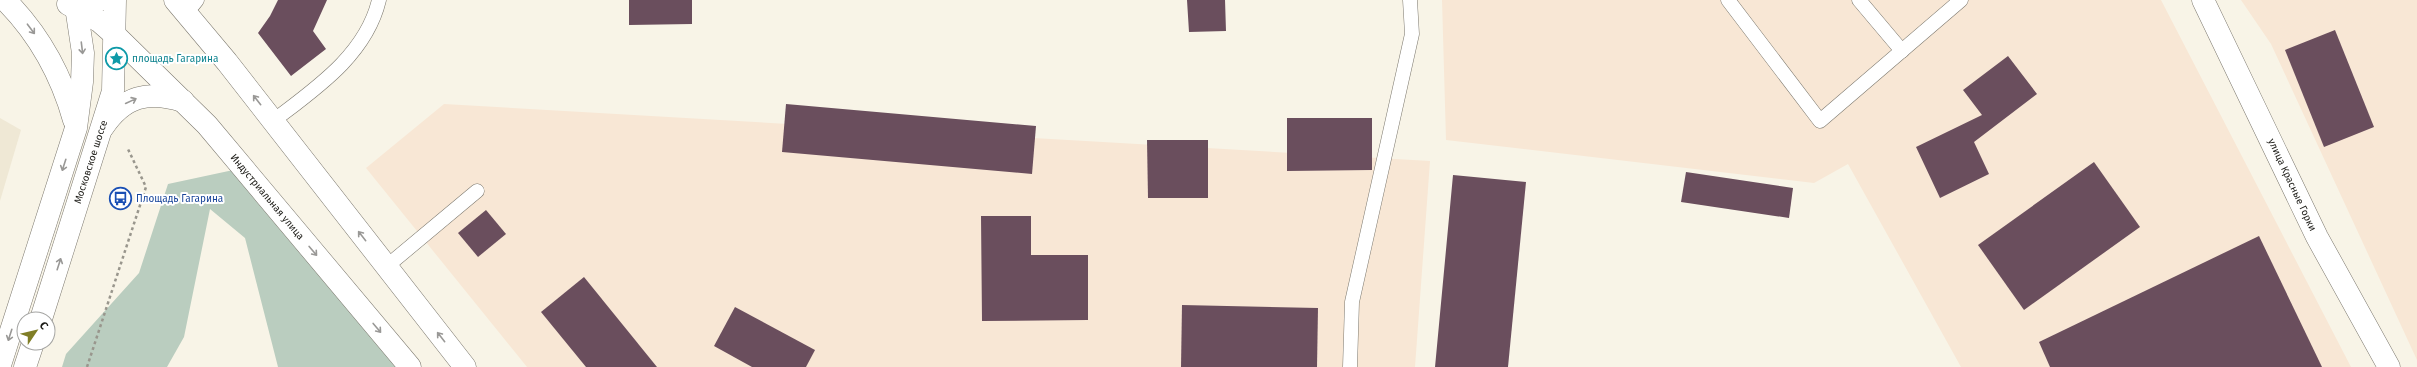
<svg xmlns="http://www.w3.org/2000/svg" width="2417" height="367" font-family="'Fira Sans',sans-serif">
	<rect width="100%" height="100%" fill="#f8f4e7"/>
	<polygon fill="#efe8d5" points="0,118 21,130 0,201"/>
	<g fill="#f8e7d5">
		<polygon points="1442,0 2161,0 2351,367 1961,367 1848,164 1814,183 1446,140"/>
		<polygon points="2241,0 2417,0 2417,360 2271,44"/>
		<polygon points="444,104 1430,161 1415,367 527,367 366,168"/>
	</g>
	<polygon fill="#bacdbf" points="252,166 410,367 278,367 245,238 210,209 184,337 167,367 62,367 66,354 139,273 168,184"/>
	<g fill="#6a4e5d">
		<polygon points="278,0 327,0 313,31 326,49 291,76 258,33 270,16"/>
		<polygon points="629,0 692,0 692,24 629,25"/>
		<polygon points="1187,0 1225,0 1226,31 1189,32"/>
		<polygon points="2335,30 2374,127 2324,147 2285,50"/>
		<polygon points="2008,56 2037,94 1974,142 1989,174 1940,198 1916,147 1982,115 1963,90"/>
		<polygon points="786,104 1036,126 1032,174 782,152"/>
		<polygon points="1287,118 1372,118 1372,170 1287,171"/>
		<polygon points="1147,140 1208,140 1208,198 1148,198"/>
		<polygon points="2094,162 2140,227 2024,310 1978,245"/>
		<polygon points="1686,172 1793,188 1789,218 1681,202"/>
		<polygon points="1453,175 1526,182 1508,367 1435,367"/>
		<polygon points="486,210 506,234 478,257 458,233"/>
		<polygon points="981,216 1031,216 1031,255 1088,255 1088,320 982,321"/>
		<polygon points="2259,236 2322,367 2050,367 2039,342"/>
		<polygon points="584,277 657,367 586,367 541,312"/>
		<polygon points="1182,305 1318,308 1317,367 1181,367"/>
		<polygon points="735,307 815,350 806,367 752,367 714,346"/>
	</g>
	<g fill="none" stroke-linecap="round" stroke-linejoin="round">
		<defs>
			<g id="service">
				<polyline points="1728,0 1820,121 1961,0"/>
				<polyline points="1859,0 1902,51"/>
				<polyline points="193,5 197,0"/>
				<path d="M273,121C315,89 366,55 379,0"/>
				<polyline points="386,267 477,191"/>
				<polyline points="1350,367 1352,302 1412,34 1410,0"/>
			</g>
			<polyline id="minor" points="2203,0 2317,237 2389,367"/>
			<g id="tertiary">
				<polyline points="175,0 227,62 465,367"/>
				<polyline points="76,9 100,0"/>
				<polyline points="115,35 207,125 410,367"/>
				<path d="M103,127C124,96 148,90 183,101"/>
			</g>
			<g id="primary">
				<path d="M5,0C40,35 61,74 74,120"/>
				<polyline points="68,4 99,21 115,35"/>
				<polyline points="41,319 113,91 115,0"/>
				<polyline points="0,365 76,128 82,82 83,53 75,0"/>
				<polyline points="25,367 33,343"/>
			</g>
		</defs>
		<use href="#service" stroke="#7d796f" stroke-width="15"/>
		<use href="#minor" stroke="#7d796f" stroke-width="23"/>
		<use href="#tertiary" stroke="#7d796f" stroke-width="23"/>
		<use href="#primary" stroke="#7d796f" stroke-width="23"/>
		<polyline stroke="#99968d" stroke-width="2.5" stroke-dasharray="3 3" stroke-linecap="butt" points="87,367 146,187 127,147"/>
		<use href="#service" stroke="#fff" stroke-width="14"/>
		<use href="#minor" stroke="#fff" stroke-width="22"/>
		<use href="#tertiary" stroke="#fff" stroke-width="22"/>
		<use href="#primary" stroke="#fff" stroke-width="22"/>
	</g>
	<defs><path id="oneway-shaft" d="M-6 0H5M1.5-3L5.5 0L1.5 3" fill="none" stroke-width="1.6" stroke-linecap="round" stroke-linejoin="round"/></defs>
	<g stroke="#999896">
		<use href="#oneway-shaft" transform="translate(31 29) rotate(53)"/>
		<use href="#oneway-shaft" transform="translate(82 48) rotate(83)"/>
		<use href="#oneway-shaft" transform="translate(257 100) rotate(-128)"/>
		<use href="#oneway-shaft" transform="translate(131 101) rotate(-25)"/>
		<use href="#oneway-shaft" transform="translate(64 165) rotate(108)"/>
		<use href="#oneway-shaft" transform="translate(362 236) rotate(-128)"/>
		<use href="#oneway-shaft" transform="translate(313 251) rotate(50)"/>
		<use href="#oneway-shaft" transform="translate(59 264) rotate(-72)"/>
		<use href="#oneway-shaft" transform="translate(377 328) rotate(50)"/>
		<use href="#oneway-shaft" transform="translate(10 335) rotate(108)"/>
		<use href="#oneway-shaft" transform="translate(441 337) rotate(-128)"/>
	</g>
	<defs>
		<symbol id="sight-ring" viewBox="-11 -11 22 22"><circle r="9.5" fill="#fff" stroke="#0f9aa8" stroke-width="1.5"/><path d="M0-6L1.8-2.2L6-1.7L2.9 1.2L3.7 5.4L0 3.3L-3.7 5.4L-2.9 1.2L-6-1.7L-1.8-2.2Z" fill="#0f9aa8"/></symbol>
		<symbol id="bus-ring" viewBox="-11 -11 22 22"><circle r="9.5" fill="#fff" stroke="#1a4fb4" stroke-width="1.5"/><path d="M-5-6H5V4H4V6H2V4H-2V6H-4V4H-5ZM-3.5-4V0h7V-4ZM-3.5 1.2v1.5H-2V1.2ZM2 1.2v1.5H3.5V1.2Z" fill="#1a4fb4"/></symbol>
	</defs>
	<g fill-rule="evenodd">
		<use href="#sight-ring" x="104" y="46" width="25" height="25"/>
		<use href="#bus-ring" x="108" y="186" width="25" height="25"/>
	</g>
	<g text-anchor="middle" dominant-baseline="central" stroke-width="4" stroke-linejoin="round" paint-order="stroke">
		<g font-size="10" fill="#0d838f" stroke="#fff" text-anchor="start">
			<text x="132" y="59">площадь Гагарина</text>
		</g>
		<g font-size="10" fill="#1c1b16" stroke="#fff">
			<text transform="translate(91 162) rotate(-72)">Московское шоссе</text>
			<text transform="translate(2292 185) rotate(65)">улица Красные Горки</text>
			<text transform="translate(267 197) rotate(50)">Индустриальная улица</text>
		</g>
		<g font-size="10" fill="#164399" stroke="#fff" text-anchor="start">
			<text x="136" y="199">Площадь Гагарина</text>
		</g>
	</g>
	<g transform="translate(36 331) rotate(55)"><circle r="19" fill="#ffffff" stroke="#a4a4a2"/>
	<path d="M0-3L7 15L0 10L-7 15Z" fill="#807e26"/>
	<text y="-6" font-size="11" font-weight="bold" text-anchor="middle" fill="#1c1b16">С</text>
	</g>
</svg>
